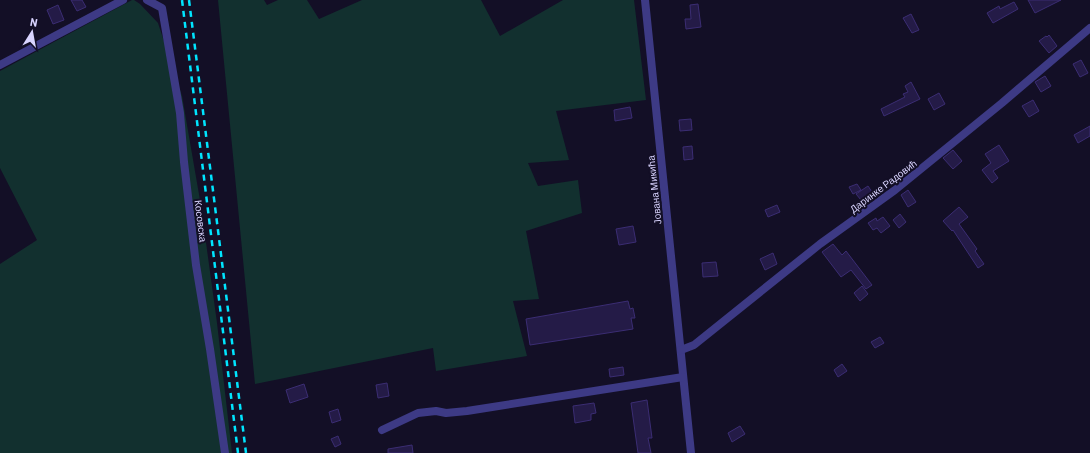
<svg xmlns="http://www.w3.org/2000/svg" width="1090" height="453" font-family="Barlow,sans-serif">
	<rect width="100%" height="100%" fill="#130f26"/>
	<g fill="#12302f">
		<polygon points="132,0 134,0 140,4 158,23 182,96 201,206 217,323 232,453 0,453 0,264 37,240 0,168 0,71"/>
		<polygon points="218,0 264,0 267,5 278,0 307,0 319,19 362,0 481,0 500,36 563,0 634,0 646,100 556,111 569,160 528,163 538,186 578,180 582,213 526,231 539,299 513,301 527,356 436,371 433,348 255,384"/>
	</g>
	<g fill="#241b47" stroke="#3b2d73">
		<polygon points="71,0 82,0 86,7 77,11"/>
		<polygon points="1028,0 1061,0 1035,13"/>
		<polygon points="1014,2 1018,9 993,23 987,13 999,6 1000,9"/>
		<polygon points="698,4 701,27 686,29 685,19 691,19 690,5"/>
		<polygon points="58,5 64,20 53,24 47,10"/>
		<polygon points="911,14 919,30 912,33 903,18"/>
		<polygon points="1049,35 1057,46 1049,53 1039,41 1046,36 1047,37"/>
		<polygon points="1081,60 1088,73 1080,77 1073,64"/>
		<polygon points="1045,76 1051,86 1041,92 1035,82"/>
		<polygon points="911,82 920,99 884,116 881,109 905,97 903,94 908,92 905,86"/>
		<polygon points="939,93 945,104 934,110 928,99"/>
		<polygon points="1033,100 1039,111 1029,117 1022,106"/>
		<polygon points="630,107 632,118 615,121 614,110"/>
		<polygon points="691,119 692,130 680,131 679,120"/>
		<polygon points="1090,126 1090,136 1078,143 1074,135"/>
		<polygon points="999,145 1009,161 993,171 998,178 992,183 982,170 991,163 985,154"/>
		<polygon points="692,146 693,159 684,160 683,147"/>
		<polygon points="953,150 962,161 953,169 943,158"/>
		<polygon points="857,184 861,190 853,194 849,187"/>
		<polygon points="868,186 872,192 861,200 856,194"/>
		<polygon points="908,190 916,202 908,207 901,195"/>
		<polygon points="777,205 780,212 768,217 765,210"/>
		<polygon points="959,207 968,217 959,224 977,249 975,251 984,264 978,268 953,230 952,231 943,221"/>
		<polygon points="900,214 906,222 899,228 893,220"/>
		<polygon points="883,217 890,226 881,233 877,228 873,230 868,223 876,218 877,221"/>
		<polygon points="633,226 636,242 619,245 616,229"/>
		<polygon points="833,244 842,255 846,251 872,285 866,289 851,270 841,277 822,252"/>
		<polygon points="773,253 777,264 765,270 760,259"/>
		<polygon points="716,262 718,276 703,277 702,263"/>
		<polygon points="862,286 868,294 860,301 854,293"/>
		<polygon points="628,301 630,309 633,308 635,318 631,318 633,329 530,345 526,319"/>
		<polygon points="880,337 884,343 875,348 871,342"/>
		<polygon points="842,364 847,371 838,377 834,370"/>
		<polygon points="623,367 624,375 610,377 609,369"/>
		<polygon points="387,383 389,396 378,398 376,385"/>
		<polygon points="304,384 308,397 290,403 286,390"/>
		<polygon points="647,400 652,438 648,438 651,453 638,453 631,403"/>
		<polygon points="594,403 596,413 591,414 591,420 575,423 573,406"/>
		<polygon points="338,409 341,420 332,423 329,412"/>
		<polygon points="740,426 745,434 732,442 728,433"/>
		<polygon points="338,436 341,444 335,447 331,439"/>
		<polygon points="412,445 413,453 388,453 388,449"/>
	</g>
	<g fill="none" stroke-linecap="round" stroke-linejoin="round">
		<g stroke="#3d3a85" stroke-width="8">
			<polyline points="147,0 162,8 180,113 184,162 196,265 210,349 225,453"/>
			<polyline points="645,0 691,453"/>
			<polyline points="0,65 123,0"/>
			<polyline points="681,350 694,345 820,244 895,190 1002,103 1090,28"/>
			<polyline points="382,430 418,413 436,411 446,413 467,411 683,377"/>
		</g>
		<g stroke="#00e5ff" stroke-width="2.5" stroke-dasharray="6 5" stroke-linecap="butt">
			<polyline points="182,0 238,453"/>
			<polyline points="189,0 246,453"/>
		</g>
	</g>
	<g text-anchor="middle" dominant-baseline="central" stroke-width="4" stroke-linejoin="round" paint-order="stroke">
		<g font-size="10" fill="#d9d4ff" stroke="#130f26">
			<text transform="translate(883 186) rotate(-37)">Даринке Радовић</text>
			<text transform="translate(654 190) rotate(-96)">Јована Микића</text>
			<text transform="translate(201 221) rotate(83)">Косовска</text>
		</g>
	</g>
	<g transform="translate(32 32) rotate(11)" stroke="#130f26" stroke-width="3" paint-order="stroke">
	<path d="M0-3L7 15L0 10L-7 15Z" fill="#d9d4ff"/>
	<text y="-6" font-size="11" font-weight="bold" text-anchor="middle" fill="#d9d4ff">N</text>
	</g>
</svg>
